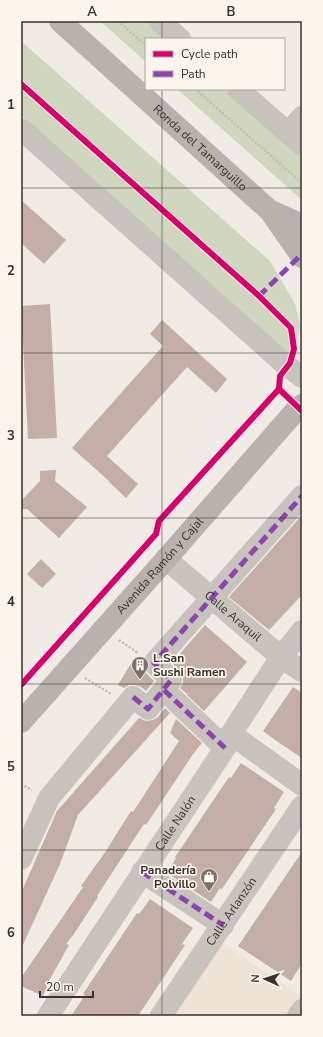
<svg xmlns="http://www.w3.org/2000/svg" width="323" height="1037" font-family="'Nunito Sans',sans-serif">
	<rect width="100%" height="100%" fill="#f0ebe5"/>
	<g fill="#d1d6bf">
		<polygon points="100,21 147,21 167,39 146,39 146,62"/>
		<polygon points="21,41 270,261 295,304 300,325 293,359 21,115"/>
		<polygon points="177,89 224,89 302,158 302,200"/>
	</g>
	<polygon fill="#eee3d5" points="214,937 302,997 302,1010 298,1016 161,1016"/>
	<g fill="#c3afa7">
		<polygon points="21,200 66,240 44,264 21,243"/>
		<polygon points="50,304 57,438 28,439 21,306"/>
		<polygon points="162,320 227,379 216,393 187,367 107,456 138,484 126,498 108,481 109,481 72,448 163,346 150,334"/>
		<polygon points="56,470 55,481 87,507 59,538 27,509 21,509 21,501 40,481 40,471"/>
		<polygon points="302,515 302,595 269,630 229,597"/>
		<polygon points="41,559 56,574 42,588 27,574"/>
		<polygon points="205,625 247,662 204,711 187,695 189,692 187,694 180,688 183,683 183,676 180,671 172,663"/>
		<polygon points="135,657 142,662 142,667 145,672 154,681 146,691 141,687 135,685 129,685 124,688 118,685"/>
		<polygon points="293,687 302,693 302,758 278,742 263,731"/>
		<polygon points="165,708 170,713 78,815 60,864 21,949 21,893 57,811 139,718 146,721 153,720 158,717"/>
		<polygon points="176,719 202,743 193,754 146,825 144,824 97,896 98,897 74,934 66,944 69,945 50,979 43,996 21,986 21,978 83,887 81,886 106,851 131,811 133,812 157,775 179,741 170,733"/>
		<polygon points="241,763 284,792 274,808 276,809 222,889 220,888 211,902 167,873 176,858 175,857 229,777 231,778"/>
		<polygon points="302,852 302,963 291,981 238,946"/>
		<polygon points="150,899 193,928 182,944 185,945 138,1016 71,1016 85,995 83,994 137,913 139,914"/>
	</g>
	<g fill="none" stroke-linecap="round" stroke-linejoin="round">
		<g stroke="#c2bbb6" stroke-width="2.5" stroke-dasharray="2 2" stroke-linecap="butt">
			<polyline points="118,21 146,46"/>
			<polyline points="195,89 302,183"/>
			<polyline points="119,640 138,653"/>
			<polyline points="85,678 111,694"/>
			<polyline points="21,784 32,790"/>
		</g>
		<g stroke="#c9c3be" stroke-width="22">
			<polyline points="160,21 180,39"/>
			<polyline points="238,89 302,145"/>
			<polyline points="21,129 287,366 302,377"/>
			<polyline points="288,133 302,117"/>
			<path id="s1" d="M166,559L281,657L302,671"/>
			<polyline points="164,690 225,748"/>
			<polyline points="231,734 302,785"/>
			<polyline points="21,859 49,798 133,697 148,709 171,680 154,663 302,496"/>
			<polyline points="142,872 223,925"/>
			<path id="s2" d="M48,1016L225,748L231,734L281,657L302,631"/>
			<path id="s3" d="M161,1016L302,806"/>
			<polyline points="298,1016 302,1010"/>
		</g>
		<g stroke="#b8b1ad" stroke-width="22">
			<path id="s4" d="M60,21L270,211L302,257"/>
			<polyline points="271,211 302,225"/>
			<path id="s5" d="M21,722L166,559L298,408L302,405"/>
		</g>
		<g stroke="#8e44ad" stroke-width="5" stroke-dasharray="10 5" stroke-linecap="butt">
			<polyline points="259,296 302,254"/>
			<polyline points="164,690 225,748"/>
			<polyline points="133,697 148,709 171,680 154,663 302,496"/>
			<polyline points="142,872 223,925"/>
		</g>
		<defs>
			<g id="cycleway">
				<polyline points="21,84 259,296 291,328 294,349 290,363 280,376 279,389 302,411"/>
				<polyline points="21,685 156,534 159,521 279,389"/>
			</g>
		</defs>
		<use href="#cycleway" stroke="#fbf5ee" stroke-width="8"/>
		<use href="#cycleway" stroke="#d6006c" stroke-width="6"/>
	</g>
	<path fill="none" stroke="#3b302b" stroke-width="1" stroke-opacity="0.55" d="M162,21V39M162,89V1016M21,188H302M21,353H302M21,518H302M21,684H302M21,850H302"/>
	<defs>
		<symbol id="building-pin" viewBox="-11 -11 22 30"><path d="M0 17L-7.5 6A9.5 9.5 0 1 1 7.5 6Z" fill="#7a716c" stroke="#fbf5ee"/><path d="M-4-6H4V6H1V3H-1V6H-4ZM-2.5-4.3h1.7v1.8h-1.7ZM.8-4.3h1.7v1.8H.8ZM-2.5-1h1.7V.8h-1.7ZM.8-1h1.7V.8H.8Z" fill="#fff"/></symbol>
		<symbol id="shop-pin" viewBox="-11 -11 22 30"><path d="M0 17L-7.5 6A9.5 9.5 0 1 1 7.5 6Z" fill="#7a716c" stroke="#fbf5ee"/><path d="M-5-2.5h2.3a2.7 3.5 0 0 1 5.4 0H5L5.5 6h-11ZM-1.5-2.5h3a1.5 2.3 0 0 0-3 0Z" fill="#fff"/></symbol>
	</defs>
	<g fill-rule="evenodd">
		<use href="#building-pin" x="130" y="655" width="20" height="27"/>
		<use href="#shop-pin" x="199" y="867" width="20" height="27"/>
	</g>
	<g text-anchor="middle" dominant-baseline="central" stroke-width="3.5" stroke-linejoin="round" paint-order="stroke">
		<g font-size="12" fill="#3b302b" stroke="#fbf5ee">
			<text stroke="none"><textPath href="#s4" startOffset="189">Ronda del Tamarguillo</textPath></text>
			<text stroke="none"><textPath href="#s5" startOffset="209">Avenida Ramón y Cajal</textPath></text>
			<text stroke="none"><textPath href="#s1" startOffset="88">Calle Araquil</textPath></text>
			<text stroke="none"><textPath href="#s2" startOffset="231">Calle Nalón</textPath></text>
			<text stroke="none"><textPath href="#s3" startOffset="126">Calle Arlanzón</textPath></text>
		</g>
		<g font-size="12" font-weight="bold" fill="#3b302b" stroke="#fbf5ee" text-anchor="start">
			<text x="153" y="658">L.San<tspan x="153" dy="14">Sushi Ramen</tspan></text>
			<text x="196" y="870" text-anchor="end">Panadería<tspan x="196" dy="14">Polvillo</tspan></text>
		</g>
	</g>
	<rect width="323" height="1037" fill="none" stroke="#fbf5ee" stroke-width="44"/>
	<rect x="145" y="38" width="140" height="52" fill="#fbf5ee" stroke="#aea6a0"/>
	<rect x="153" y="51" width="20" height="6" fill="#d6006c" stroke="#aea6a0"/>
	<text x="181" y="58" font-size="12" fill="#3b302b">Cycle path</text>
	<rect x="153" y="71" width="20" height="6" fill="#8e44ad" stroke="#aea6a0"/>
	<text x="181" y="78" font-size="12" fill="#3b302b">Path</text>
	<g transform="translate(265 979) rotate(273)" stroke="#fbf5ee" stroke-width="3" paint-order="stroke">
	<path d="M0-3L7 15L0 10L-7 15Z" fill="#3b302b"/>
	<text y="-6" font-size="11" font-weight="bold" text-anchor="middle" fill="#3b302b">N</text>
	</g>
	<path d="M40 991v6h53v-6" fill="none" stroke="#3b302b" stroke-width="2"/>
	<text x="46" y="991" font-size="12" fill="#3b302b" stroke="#fbf5ee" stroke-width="3" paint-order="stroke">20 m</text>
	<rect x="22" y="22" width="279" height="993" fill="none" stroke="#3b302b" stroke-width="1.5"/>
	<g font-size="13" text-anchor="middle" font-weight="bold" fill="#3b302b">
		<text x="92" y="16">A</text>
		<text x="231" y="16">B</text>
		<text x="11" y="109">1</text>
		<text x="11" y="275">2</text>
		<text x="11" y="440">3</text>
		<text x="11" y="606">4</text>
		<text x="11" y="771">5</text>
		<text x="11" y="937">6</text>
	</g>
</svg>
